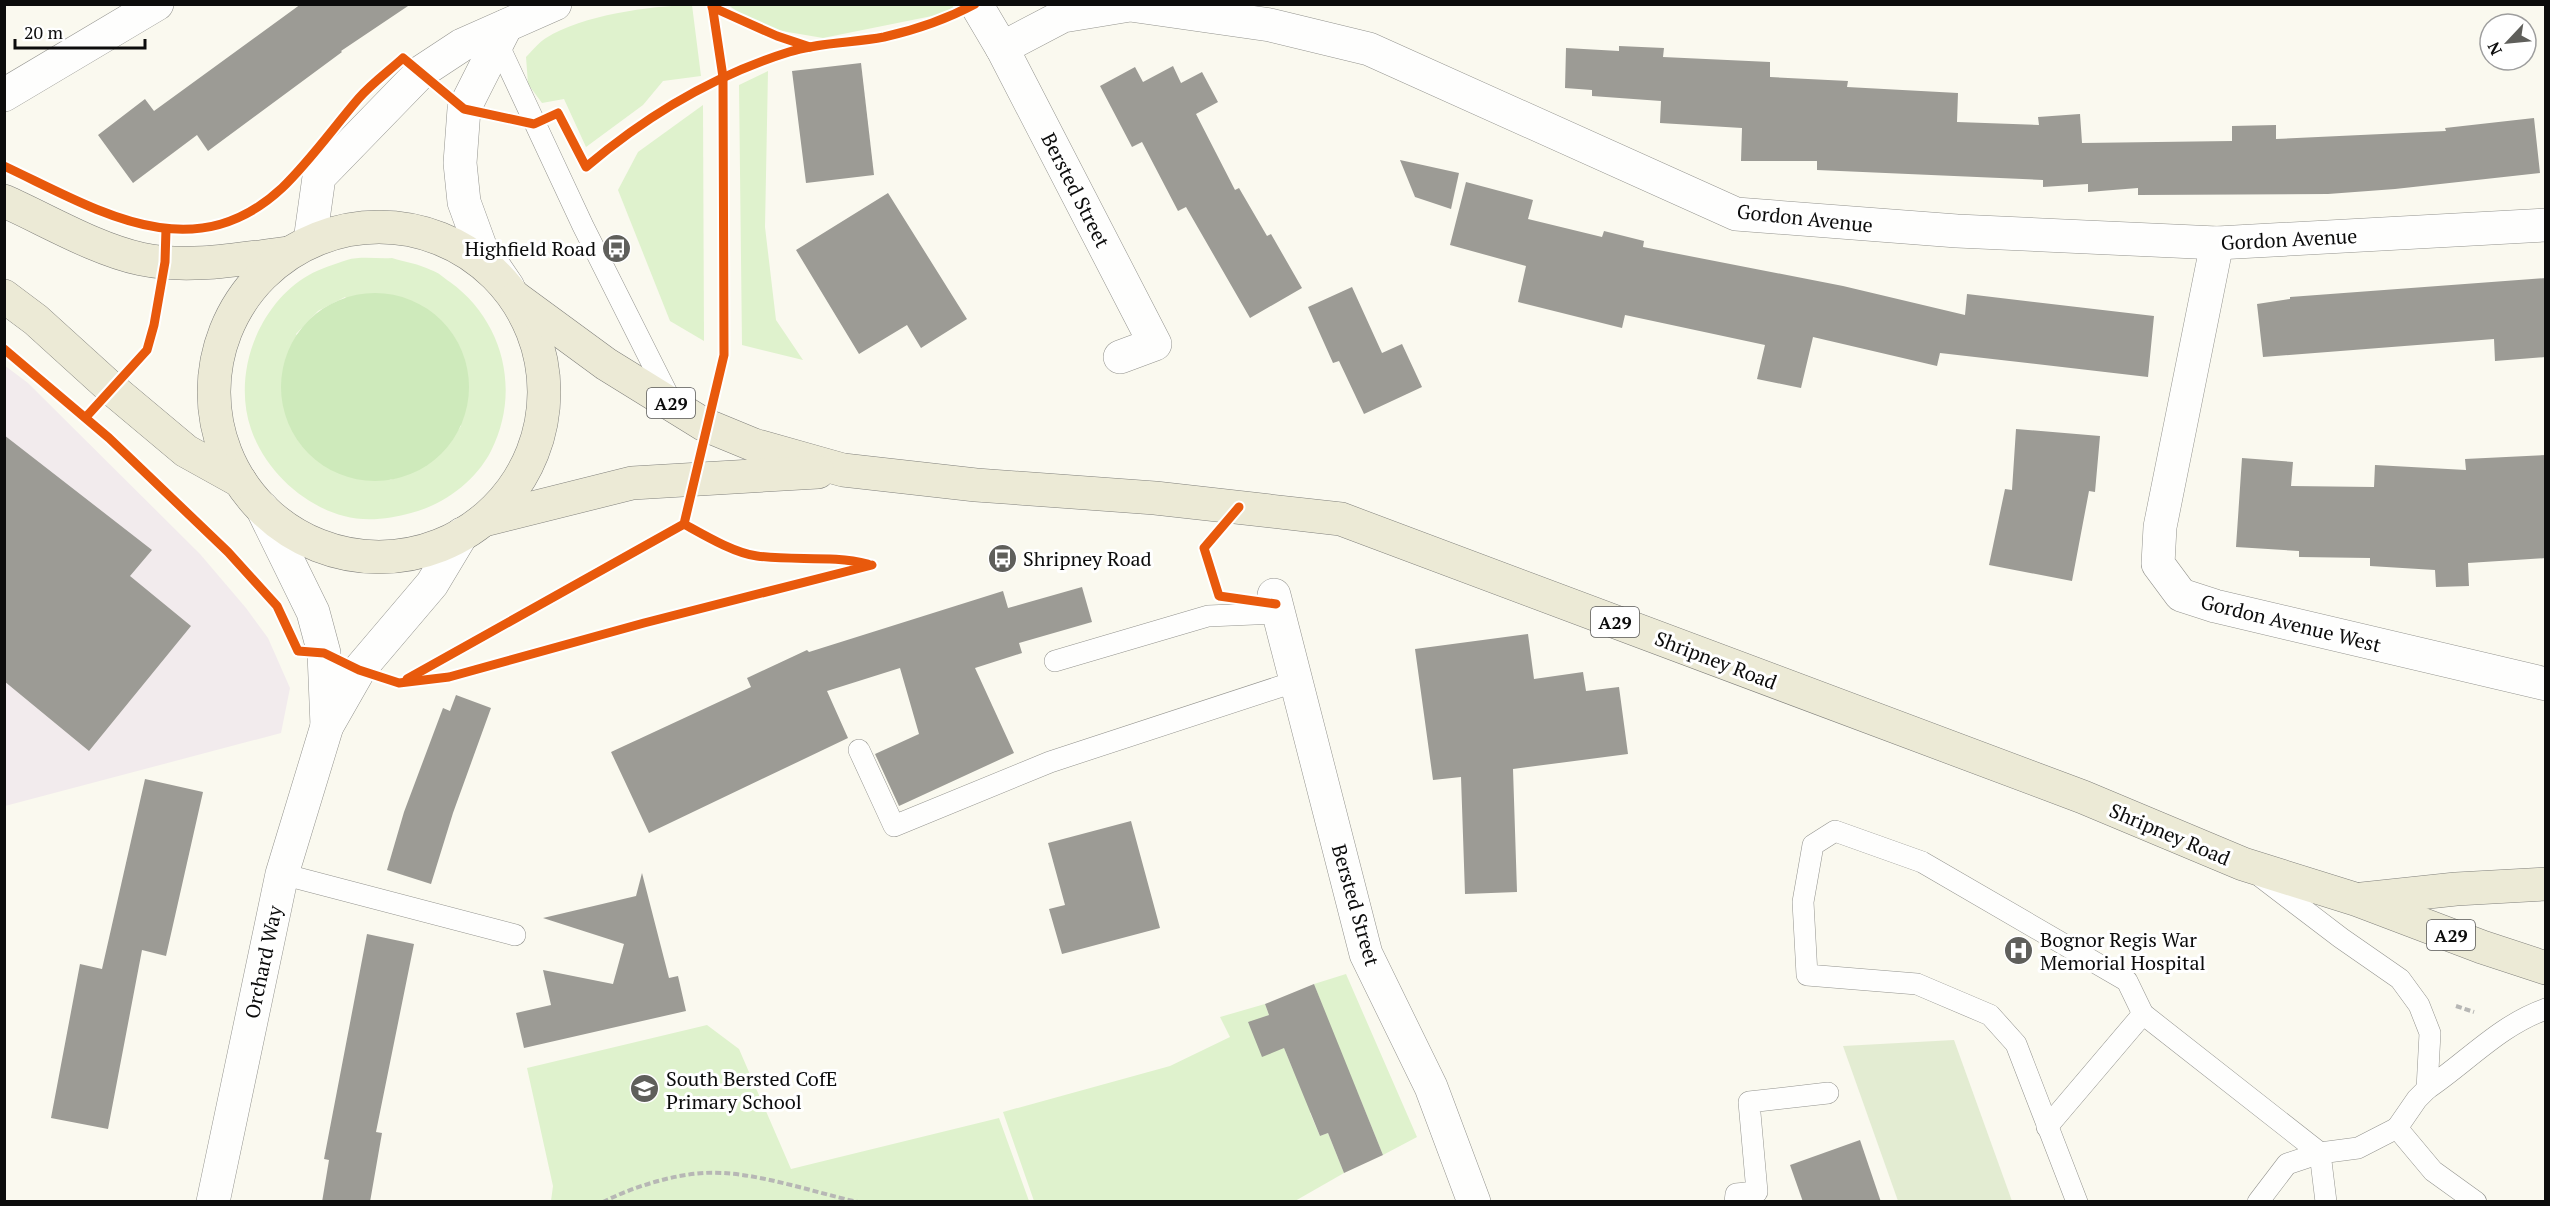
<svg xmlns="http://www.w3.org/2000/svg" width="2550" height="1206" font-family="'PT Serif',serif">
	<rect width="100%" height="100%" fill="#faf9ef"/>
	<polygon fill="#f2ebed" points="4,365 28,383 200,554 246,608 268,638 290,688 281,733 5,806"/>
	<g fill="#dff2cd" fill-rule="evenodd">
		<path d="M692,5L701,76L663,81L643,105L586,147L564,99L542,103L528,84L526,57C532,51 538,43 546,38C583,15 649,6 692,5Z"/>
		<polygon points="952,5 954,8 942,14 823,38 776,30 744,16 728,5"/>
		<polygon points="768,71 765,227 776,320 803,360 742,345 739,85"/>
		<polygon points="703,105 704,341 670,321 618,190 638,152"/>
		<path d="M392,258C405,262 419,264 431,270C438,272 444,278 450,282C504,321 521,392 491,451C475,482 443,505 411,513C390,519 365,522 344,516C302,505 265,470 251,429C232,374 258,304 309,275C319,269 335,264 347,260C360,256 378,259 392,258ZM345,297L461,426C439,459 428,468 390,480L296,334L318,311Z"/>
		<polygon points="1346,974 1417,1137 1383,1155 1357,1091 1310,1113 1320,1136 1328,1133 1344,1173 1295,1201 1034,1201 1003,1112 1170,1066 1230,1037 1220,1017 1265,1004 1269,1015 1248,1023 1284,1048 1293,1070 1340,1052 1314,984"/>
		<polygon points="707,1025 739,1049 791,1169 999,1118 1029,1201 551,1201 553,1186 527,1068"/>
	</g>
	<circle fill="#ceeabb" cx="375" cy="387" r="94"/>
	<polygon fill="#e3ecd2" points="1954,1040 2012,1201 1898,1201 1843,1046"/>
	<g fill="#9c9b95">
		<polygon points="301,4 411,4 341,51 342,52 208,151 197,135 133,183 98,135 145,99 154,111"/>
		<polygon points="1619,46 1664,48 1663,57 1770,62 1770,77 1848,81 1847,87 1958,93 1957,122 2039,125 2038,117 2080,114 2082,143 2232,141 2232,126 2276,125 2276,139 2446,131 2445,128 2534,118 2540,173 2395,189 2328,194 2138,195 2138,188 2088,192 2088,184 2043,187 2043,180 1817,170 1817,161 1741,161 1742,128 1660,123 1661,101 1592,96 1592,90 1565,88 1566,48 1619,51"/>
		<polygon points="861,63 874,175 806,183 792,71"/>
		<polygon points="1173,66 1181,83 1202,72 1218,102 1196,114 1235,190 1239,188 1267,236 1271,234 1302,288 1250,318 1186,207 1178,211 1142,142 1132,147 1100,86 1135,67 1143,82"/>
		<polygon points="1400,160 1459,173 1451,209 1415,197"/>
		<polygon points="1466,182 1533,200 1528,219 1602,237 1604,231 1644,241 1643,247 1843,286 1965,315 1967,294 2154,316 2148,377 1940,353 1937,366 1813,337 1801,388 1757,379 1765,345 1625,315 1622,328 1518,302 1526,266 1450,245"/>
		<polygon points="888,193 967,319 921,348 907,325 859,354 796,250"/>
		<polygon points="2546,278 2546,357 2495,361 2494,339 2263,357 2257,304 2290,299 2290,297"/>
		<polygon points="1352,287 1382,353 1402,344 1422,387 1364,414 1339,361 1333,363 1308,307"/>
		<polygon points="2016,429 2100,436 2095,492 2089,491 2072,581 1989,565 2005,489 2012,490"/>
		<polygon points="4,435 152,550 130,576 191,626 89,751 4,681"/>
		<polygon points="2546,455 2546,558 2468,563 2469,586 2436,587 2435,570 2370,566 2370,558 2299,557 2299,551 2236,547 2242,458 2293,462 2291,486 2374,487 2375,465 2466,470 2465,459"/>
		<polygon points="1082,587 1092,622 1019,643 1022,653 975,668 1014,753 899,806 875,754 919,734 900,668 827,691 848,738 649,833 611,752 751,687 747,678 807,650 809,652 1003,591 1008,608"/>
		<polygon points="1528,634 1534,679 1583,672 1586,691 1619,687 1628,754 1513,769 1517,892 1465,894 1461,777 1433,780 1415,649"/>
		<polygon points="456,695 491,708 453,813 431,884 387,870 404,812 443,708 450,711"/>
		<polygon points="145,779 203,792 166,956 142,950 108,1129 51,1118 80,964 102,969"/>
		<polygon points="1131,821 1160,928 1062,954 1049,909 1065,905 1048,843"/>
		<polygon points="642,873 669,978 678,976 686,1011 524,1048 516,1013 551,1005 543,970 613,984 624,944 543,918 636,896"/>
		<polygon points="367,934 414,944 376,1132 382,1133 370,1202 322,1202 329,1160 324,1159"/>
		<polygon points="1314,984 1383,1155 1344,1173 1328,1133 1320,1136 1284,1048 1262,1057 1248,1022 1269,1015 1265,1004"/>
		<polygon points="1860,1140 1881,1202 1803,1202 1790,1165"/>
	</g>
	<g fill="none" stroke-linecap="round" stroke-linejoin="round">
		<defs>
			<g id="service">
				<polyline points="498,44 583,226 672,403"/>
				<polyline points="1055,661 1208,616 1279,613"/>
				<polyline points="859,750 894,826 1050,762 1297,681"/>
				<polyline points="282,874 515,935"/>
				<path d="M2261,877L2341,938L2400,979L2419,1005L2430,1033L2427,1089C2467,1062 2500,1025 2546,1009"/>
				<polyline points="2427,1089 2417,1099 2397,1128 2433,1171 2476,1202"/>
				<polyline points="2047,1127 2143,1014"/>
				<polyline points="1735,1202 1736,1194 1757,1192 1749,1102 1828,1093"/>
				<polyline points="2077,1202 2016,1044 1990,1015 1917,984 1807,975 1803,902 1813,845 1835,831 1922,862 2127,981 2143,1014 2320,1153 2287,1164 2258,1202"/>
				<polyline points="2326,1202 2320,1153 2358,1148 2397,1128"/>
			</g>
			<g id="minor">
				<polyline points="976,4 1002,48 1155,344 1120,357"/>
				<polyline points="506,26 464,109 460,163 464,202 480,246 508,287"/>
				<polyline points="1002,48 1063,16 1130,5 1270,25 1369,49 1736,214 1957,231 2217,243 2546,225"/>
				<polyline points="4,95 157,4"/>
				<polyline points="310,241 319,177 421,72 462,45 555,4"/>
				<polyline points="2217,243 2160,527 2158,564 2181,595 2215,606 2546,684"/>
				<polyline points="1274,595 1366,954 1431,1087 1474,1202"/>
			</g>
			<g id="tertiary">
				<polyline points="262,508 313,612 324,653 327,726"/>
				<polyline points="213,1202 282,874 327,726 359,670 432,584 462,534"/>
			</g>
			<g id="primary">
				<path d="M4,201C47,220 95,249 141,259C189,269 240,259 288,253"/>
				<circle cx="379" cy="392" r="165"/>
				<polyline points="4,296 36,320 112,389 186,451 240,481"/>
				<polyline points="516,298 606,364 703,424 754,445 843,470 976,485 1155,498 1341,519 2083,797 2243,864 2358,900 2482,947 2546,968"/>
				<polyline points="484,520 632,483 818,472"/>
				<polyline points="2362,899 2456,889 2546,884"/>
			</g>
		</defs>
		<use href="#service" stroke="#93938e" stroke-width="22"/>
		<use href="#minor" stroke="#93938e" stroke-width="34"/>
		<use href="#tertiary" stroke="#93938e" stroke-width="34"/>
		<use href="#primary" stroke="#80807c" stroke-width="34"/>
		<g stroke="#b7b7b5" stroke-width="4" stroke-dasharray="6 3" stroke-linecap="butt">
			<polyline points="2456,1006 2474,1012"/>
			<path d="M603,1202C633,1187 671,1175 704,1173C751,1170 812,1192 858,1202"/>
		</g>
		<use href="#service" stroke="#fefefd" stroke-width="21"/>
		<use href="#minor" stroke="#fefefd" stroke-width="33"/>
		<use href="#tertiary" stroke="#fefefd" stroke-width="33"/>
		<use href="#primary" stroke="#ecead6" stroke-width="33"/>
		<defs>
			<g id="cycleway">
				<polyline points="712,7 777,36 810,47"/>
				<path d="M4,166C96,209 192,272 282,188C310,161 334,127 359,98C372,83 389,71 403,58L464,109L534,124L558,113L586,167C645,117 715,75 789,52C820,42 853,43 884,37C915,30 947,19 975,4"/>
				<polyline points="4,349 109,438 228,552 277,606 298,651 324,653 359,670 399,683 449,677 644,623 872,565"/>
				<polyline points="86,417 147,350 154,325 165,262 166,229"/>
				<polyline points="1239,507 1204,548 1219,596 1276,604"/>
				<path d="M684,524C704,535 734,553 757,556C794,561 831,555 868,564"/>
				<polyline points="407,679 684,524 724,355 723,77 712,4"/>
			</g>
		</defs>
		<use href="#cycleway" stroke="#fff" stroke-width="13"/>
		<use href="#cycleway" stroke="#e8590c" stroke-width="9"/>
	</g>
	<defs>
		<symbol id="bus-disc" viewBox="-11 -11 22 22"><circle r="9.5" fill="#5f5f5b" stroke="#fff"/><path d="M-5-6H5V4H4V6H2V4H-2V6H-4V4H-5ZM-3.5-4V0h7V-4ZM-3.5 1.2v1.5H-2V1.2ZM2 1.2v1.5H3.5V1.2Z" fill="#fff"/></symbol>
		<symbol id="hospital-disc" viewBox="-11 -11 22 22"><circle r="9.5" fill="#5f5f5b" stroke="#fff"/><path d="M-5-5h3v3.5h4V-5h3V5h-3V1.5h-4V5h-3Z" fill="#fff"/></symbol>
		<symbol id="school-disc" viewBox="-11 -11 22 22"><circle r="9.5" fill="#5f5f5b" stroke="#fff"/><path d="M0-5L7-2L0 1L-7-2ZM-4 1L0 2.5L4 1V4Q0 6-4 4Z" fill="#fff"/></symbol>
	</defs>
	<g fill-rule="evenodd">
		<use href="#bus-disc" x="600" y="232" width="33" height="33"/>
		<use href="#bus-disc" x="986" y="542" width="33" height="33"/>
		<use href="#hospital-disc" x="2002" y="934" width="33" height="33"/>
		<use href="#school-disc" x="628" y="1072" width="33" height="33"/>
	</g>
	<g text-anchor="middle" dominant-baseline="central" stroke-width="6" stroke-linejoin="round" paint-order="stroke">
		<g fill="#fff" stroke="#555" stroke-width="1.5">
			<rect x="647" y="388" width="48" height="30" rx="4.5"/>
			<rect x="1591" y="607" width="48" height="30" rx="4.5"/>
			<rect x="2427" y="920" width="48" height="30" rx="4.5"/>
		</g>
		<g font-size="18" font-weight="bold" fill="#0c0c0c">
			<text x="671" y="403">A29</text>
			<text x="1615" y="622">A29</text>
			<text x="2451" y="935">A29</text>
		</g>
		<g font-size="20" fill="#0c0c0c" stroke="#fff">
			<text transform="translate(1076 190) rotate(63)">Bersted Street</text>
			<text transform="translate(1805 218) rotate(6)">Gordon Avenue</text>
			<text transform="translate(2289 239) rotate(-3)">Gordon Avenue</text>
			<text transform="translate(2291 623) rotate(14)">Gordon Avenue West</text>
			<text transform="translate(1716 660) rotate(21)">Shripney Road</text>
			<text transform="translate(2170 834) rotate(23)">Shripney Road</text>
			<text transform="translate(1356 905) rotate(74)">Bersted Street</text>
			<text transform="translate(263 962) rotate(-78)">Orchard Way</text>
		</g>
		<g font-size="20" fill="#0c0c0c" stroke="#fff" text-anchor="start">
			<text x="596" y="248" text-anchor="end">Highfield Road</text>
			<text x="1023" y="558">Shripney Road</text>
			<text x="2040" y="939">Bognor Regis War<tspan x="2040" dy="23">Memorial Hospital</tspan></text>
			<text x="666" y="1078">South Bersted CofE<tspan x="666" dy="23">Primary School</tspan></text>
		</g>
	</g>
	<rect width="2550" height="1206" fill="none" stroke="#0c0c0c" stroke-width="12"/>
	<g transform="translate(2508 42) rotate(244)"><circle r="28" fill="#ffffff" stroke="#9e9e9e" stroke-width="1.5"/>
	<path d="M0-4.5L10 22L0 15L-10 22Z" fill="#5f5f5b"/>
	<text y="-9" font-size="16" font-weight="bold" text-anchor="middle" fill="#0c0c0c">N</text>
	</g>
	<path d="M15 39v9h130v-9" fill="none" stroke="#0c0c0c" stroke-width="3"/>
	<text x="24" y="39" font-size="18" fill="#0c0c0c" stroke="#ffffff" stroke-width="4.5" paint-order="stroke">20 m</text>
</svg>
